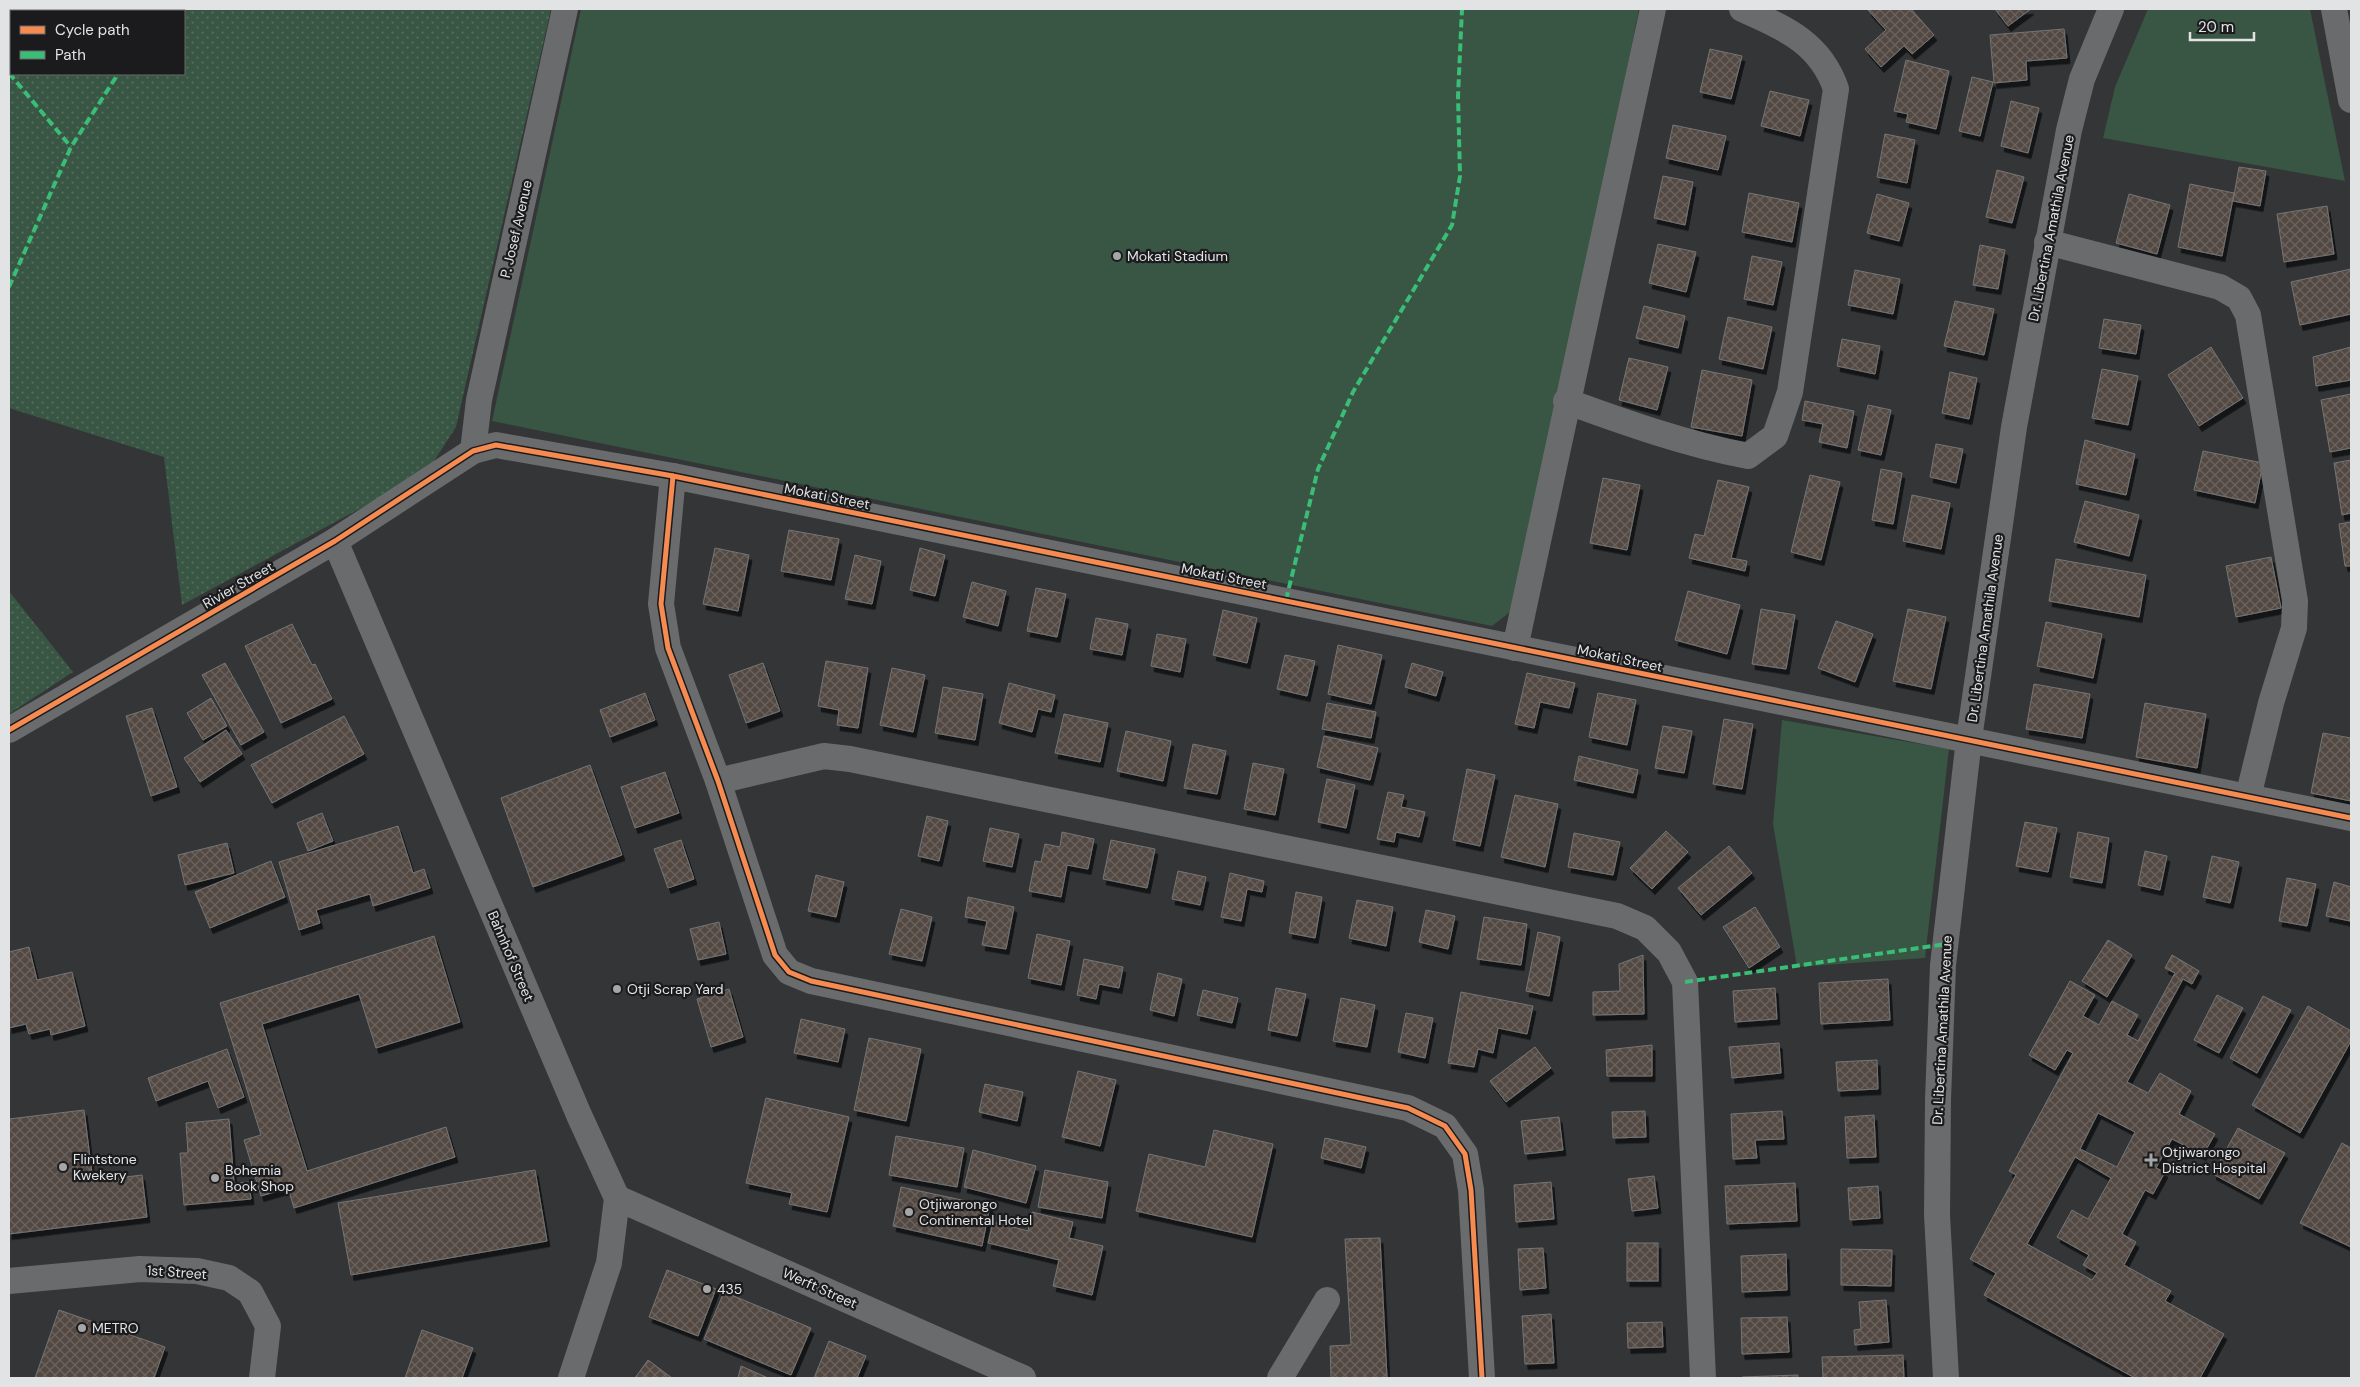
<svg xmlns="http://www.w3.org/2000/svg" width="2360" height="1387" font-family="'DM Sans',sans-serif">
<defs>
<pattern id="grass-dots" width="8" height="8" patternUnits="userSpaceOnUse" patternTransform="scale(1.25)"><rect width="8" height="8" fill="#385643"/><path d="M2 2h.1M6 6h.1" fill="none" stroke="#546e5e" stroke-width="1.8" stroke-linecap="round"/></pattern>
<pattern id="building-cross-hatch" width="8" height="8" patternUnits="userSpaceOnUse" patternTransform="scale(1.25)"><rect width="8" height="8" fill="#524943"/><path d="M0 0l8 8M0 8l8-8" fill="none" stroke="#6b635e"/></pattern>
<filter id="shadow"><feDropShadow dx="3" dy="5.5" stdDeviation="0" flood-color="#0009"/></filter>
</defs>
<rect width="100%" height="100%" fill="#333537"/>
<g fill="url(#grass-dots)" fill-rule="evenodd">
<path d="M9,9H551L456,427L434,461L374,501L182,605L164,457L9,408ZM11,11H184V74H11Z"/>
<polygon points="9,591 73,672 9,714"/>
</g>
<g fill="#385643">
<polygon points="581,9 1639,9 1593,239 1514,609 1492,626 492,421"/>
<polygon points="2148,9 2310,9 2345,181 2103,138 2115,87"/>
<polygon points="1782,720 1949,749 1925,958 1797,967 1773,824"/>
</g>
<g fill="url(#building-cross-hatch)" stroke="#757575" fill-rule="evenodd" filter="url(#shadow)">
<polygon points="1870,9 1911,9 1934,35 1912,54 1904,46 1881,67 1865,49 1886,30 1868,10"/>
<polygon points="1995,9 2031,9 2008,26"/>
<polygon points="2064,29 2067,58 2026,61 2027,80 1994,83 1990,35"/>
<polygon points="1710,49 1742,56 1731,99 1700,92"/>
<polygon points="1906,60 1949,71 1936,129 1906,122 1908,114 1894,111"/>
<polygon points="1972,77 1993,82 1980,136 1959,131"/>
<polygon points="1770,91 1809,100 1800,136 1761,126"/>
<polygon points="2011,101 2039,108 2028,153 2001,146"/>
<polygon points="1673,125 1726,136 1718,170 1666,158"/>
<polygon points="1885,134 1915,140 1907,183 1877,177"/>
<polygon points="2239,167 2266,171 2260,206 2233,201"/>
<polygon points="1997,170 2024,177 2012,223 1986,217"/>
<polygon points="1663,176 1693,182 1685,225 1654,218"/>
<polygon points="2190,184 2234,193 2222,256 2178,247"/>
<polygon points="1749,193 1799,203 1792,242 1742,232"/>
<polygon points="1877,194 1909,203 1899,241 1867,233"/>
<polygon points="2129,194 2170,205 2157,254 2116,243"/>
<polygon points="2327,206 2334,254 2284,262 2277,214"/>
<polygon points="1658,244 1696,252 1686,292 1649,283"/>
<polygon points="1980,245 2005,250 1998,289 1973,285"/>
<polygon points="1752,256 1782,262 1773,305 1744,299"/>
<polygon points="2351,269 2351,314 2300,325 2291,282"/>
<polygon points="1855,270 1900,279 1893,314 1848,305"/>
<polygon points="1955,301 1994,309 1984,355 1944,346"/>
<polygon points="1644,306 1685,316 1678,348 1636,338"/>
<polygon points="1728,317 1772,327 1763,369 1719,359"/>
<polygon points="2104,319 2141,325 2136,354 2099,348"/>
<polygon points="1842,339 1880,346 1875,374 1837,366"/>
<polygon points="2211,347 2243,398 2199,426 2168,375"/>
<polygon points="2351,347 2351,380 2316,386 2313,357"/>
<polygon points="1629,358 1668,367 1657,410 1619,400"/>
<polygon points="2102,369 2138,376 2128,425 2092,418"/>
<polygon points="1702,370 1752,380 1742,436 1691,427"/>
<polygon points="1950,372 1977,378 1969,419 1942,413"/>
<polygon points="2351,394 2351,448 2330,452 2321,400"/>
<polygon points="1805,401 1854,411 1847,448 1819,442 1823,424 1802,420"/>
<polygon points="1868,405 1891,410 1881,455 1858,450"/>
<polygon points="2085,440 2135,454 2126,495 2076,484"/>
<polygon points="1936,444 1963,449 1956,483 1930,477"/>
<polygon points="2203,451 2263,463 2255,503 2194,490"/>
<polygon points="2351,460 2351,513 2342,515 2334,463"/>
<polygon points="1881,469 1902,473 1893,524 1872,520"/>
<polygon points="1810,475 1840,482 1821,560 1791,552"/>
<polygon points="1603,478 1640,485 1627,550 1590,543"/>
<polygon points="1718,480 1749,487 1731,558 1747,561 1745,571 1689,558 1695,534 1704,536"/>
<polygon points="1912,495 1950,503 1941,549 1903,541"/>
<polygon points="2085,501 2139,515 2129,556 2074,542"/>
<polygon points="2351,522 2351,566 2345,566 2339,524"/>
<polygon points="789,530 839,539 831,580 781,571"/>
<polygon points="715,548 749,555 738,611 703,604"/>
<polygon points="920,548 945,555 935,596 910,590"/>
<polygon points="855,555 881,561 872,604 845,599"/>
<polygon points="2271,557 2281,608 2236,617 2226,566"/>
<polygon points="2056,559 2146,575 2139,617 2049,601"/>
<polygon points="972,582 1006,591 998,626 963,617"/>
<polygon points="1036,588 1066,594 1057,637 1027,631"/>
<polygon points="1688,591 1740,605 1727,654 1675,640"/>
<polygon points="1761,609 1795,615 1786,669 1752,664"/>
<polygon points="1908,609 1946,617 1931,689 1893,681"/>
<polygon points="1223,610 1257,618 1247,663 1213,655"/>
<polygon points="1096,618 1128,624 1122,655 1090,649"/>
<polygon points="1836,621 1873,634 1855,682 1818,668"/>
<polygon points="2046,622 2102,634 2093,678 2037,666"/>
<polygon points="292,624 312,665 315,664 332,699 281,723 245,646"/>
<polygon points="1157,634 1186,639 1180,672 1151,666"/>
<polygon points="1338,645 1382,655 1371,704 1328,694"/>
<polygon points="1285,655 1315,661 1307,696 1277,689"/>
<polygon points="826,661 868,668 858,728 837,725 839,710 818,706"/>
<polygon points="225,663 264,732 241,745 202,675"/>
<polygon points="763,663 780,711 746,723 729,675"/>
<polygon points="1412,663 1443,672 1436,696 1405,687"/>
<polygon points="892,668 925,675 913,732 880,725"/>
<polygon points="1527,673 1575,683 1569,708 1540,702 1534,728 1515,724"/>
<polygon points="1009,683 1055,695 1051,712 1038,709 1032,732 999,723"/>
<polygon points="2034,684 2090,694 2082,738 2026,729"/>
<polygon points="943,687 983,694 975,740 935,733"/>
<polygon points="645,693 655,720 610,737 600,710"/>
<polygon points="1598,693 1636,700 1627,745 1589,737"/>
<polygon points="211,698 227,726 203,740 187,713"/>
<polygon points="1327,703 1376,712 1371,738 1322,729"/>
<polygon points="2145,703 2206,714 2197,768 2136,757"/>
<polygon points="152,708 177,787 151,796 126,716"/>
<polygon points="1064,714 1108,723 1100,762 1055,753"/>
<polygon points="344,716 364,754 272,803 251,765"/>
<polygon points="1724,719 1753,724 1742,789 1713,784"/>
<polygon points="1663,726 1692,731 1684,773 1655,768"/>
<polygon points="226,730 242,754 200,782 184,758"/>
<polygon points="1126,731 1171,741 1163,781 1117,771"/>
<polygon points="2323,733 2351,738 2351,801 2311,793"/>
<polygon points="1324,736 1378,748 1370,780 1317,767"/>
<polygon points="1193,744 1226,751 1217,794 1184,788"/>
<polygon points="1579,756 1638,770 1633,793 1574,780"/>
<polygon points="1253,763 1284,769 1275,815 1244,809"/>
<polygon points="590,765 622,855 533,887 501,798"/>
<polygon points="1467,769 1495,775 1480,846 1453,840"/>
<polygon points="665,772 679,813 635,828 621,787"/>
<polygon points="1327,779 1355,785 1346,828 1318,822"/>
<polygon points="1388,792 1404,795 1401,807 1425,812 1419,837 1396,832 1394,842 1377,839"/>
<polygon points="1515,795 1558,804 1545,867 1501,857"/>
<polygon points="322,813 333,841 308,851 297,823"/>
<polygon points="927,816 948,821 939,861 918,856"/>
<polygon points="2025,822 2057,828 2048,872 2016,866"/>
<polygon points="398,826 413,873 424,869 430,888 373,906 370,894 316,910 320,923 299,930 279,862"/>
<polygon points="990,828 1019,834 1012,867 983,861"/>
<polygon points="1666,831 1688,852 1652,889 1630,868"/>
<polygon points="1062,832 1094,839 1088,869 1067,865 1061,897 1029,891 1035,861 1041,862 1045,844 1060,847"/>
<polygon points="2078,832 2109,838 2102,883 2070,877"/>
<polygon points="1574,833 1620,842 1613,875 1568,867"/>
<polygon points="681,840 694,879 668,888 654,849"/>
<polygon points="1111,840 1155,849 1147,888 1103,879"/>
<polygon points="227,843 234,873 185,885 178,855"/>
<polygon points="1729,846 1752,873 1701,915 1678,888"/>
<polygon points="2145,851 2167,856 2160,890 2138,885"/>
<polygon points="2212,856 2239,862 2230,903 2203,897"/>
<polygon points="271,861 285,897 210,928 195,892"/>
<polygon points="1178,871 1206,877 1200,905 1172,899"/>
<polygon points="1230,873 1264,881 1262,892 1247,889 1241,921 1221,917"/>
<polygon points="816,875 844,882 836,917 808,911"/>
<polygon points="2287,878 2316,884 2307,926 2279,921"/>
<polygon points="2334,882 2351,887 2350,921 2326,916"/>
<polygon points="1296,892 1322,897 1315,938 1289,933"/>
<polygon points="968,897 1014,907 1006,949 982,945 987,921 965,917"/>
<polygon points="1357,900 1393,907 1386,946 1349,938"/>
<polygon points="1755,907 1780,947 1749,968 1723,927"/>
<polygon points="901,909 932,917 922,961 889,954"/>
<polygon points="1426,910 1455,916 1448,949 1419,942"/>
<polygon points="1484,917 1527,924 1521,965 1477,959"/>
<polygon points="719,922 726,954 698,960 690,929"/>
<polygon points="1538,932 1560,937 1549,996 1526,991"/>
<polygon points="1037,934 1070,941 1061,985 1028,978"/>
<polygon points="434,936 460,1022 376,1048 359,994 262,1024 307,1171 446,1127 455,1157 294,1208 288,1188 261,1196 244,1140 261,1135 220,1003"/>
<polygon points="2108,940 2132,955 2107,997 2082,981"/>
<polygon points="29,947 37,980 72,972 85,1026 51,1035 50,1029 29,1034 26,1024 9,1028 9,952"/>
<polygon points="1643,955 1644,1014 1593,1015 1593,992 1620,991 1619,964"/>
<path d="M2172,955L2199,971L2192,984L2183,979L2127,1082L2148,1093L2160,1073L2191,1091L2179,1114L2215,1134L2203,1155L2172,1139L2156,1168L2165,1172L2153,1194L2145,1190L2122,1234L2136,1242L2124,1265L2171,1291L2165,1301L2224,1334L2200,1378H2135L1984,1295L1996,1273L1970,1259L2016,1175L2009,1171L2073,1053L2067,1050L2055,1070L2029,1055L2070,981L2095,995L2083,1016L2099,1025L2112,1001L2138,1015L2127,1035L2138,1041L2175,973L2165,968ZM2098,1113L2135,1132L2117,1167L2080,1149ZM2075,1157L2111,1178L2088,1219L2072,1210L2057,1237L2089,1255L2083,1265L2097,1273L2092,1280L2027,1244Z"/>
<polygon points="1084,959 1123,967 1119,988 1099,984 1096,999 1077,995"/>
<polygon points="1158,973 1182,979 1174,1016 1150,1010"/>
<polygon points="1888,979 1890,1020 1821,1024 1819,983"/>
<polygon points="1276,988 1306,994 1297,1036 1268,1030"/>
<polygon points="1775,988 1777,1019 1735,1022 1733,991"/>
<polygon points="729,989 743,1037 711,1047 697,999"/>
<polygon points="1203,990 1238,998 1232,1023 1197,1015"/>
<polygon points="1461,992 1533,1006 1527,1034 1498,1028 1493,1053 1478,1049 1474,1067 1448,1063"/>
<polygon points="2217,995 2243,1008 2219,1053 2194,1040"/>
<polygon points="2263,996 2291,1010 2257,1073 2230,1058"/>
<polygon points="1341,998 1375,1005 1367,1047 1333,1041"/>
<polygon points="2308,1006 2351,1031 2351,1041 2300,1133 2252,1105"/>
<polygon points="1406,1013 1433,1018 1425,1058 1398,1052"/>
<polygon points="801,1019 845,1029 838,1062 794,1053"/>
<polygon points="869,1038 921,1049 906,1121 854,1110"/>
<polygon points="1779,1043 1781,1073 1732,1078 1729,1047"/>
<polygon points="1652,1045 1652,1076 1607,1076 1606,1050"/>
<polygon points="1535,1047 1551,1068 1506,1102 1490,1081"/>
<polygon points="227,1049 244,1097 218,1108 208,1081 156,1101 148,1078"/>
<polygon points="1877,1060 1878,1089 1838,1091 1836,1062"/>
<polygon points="1078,1071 1116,1080 1100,1146 1062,1137"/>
<polygon points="985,1084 1023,1092 1017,1121 979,1112"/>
<polygon points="766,1098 849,1117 827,1212 789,1204 792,1193 746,1183"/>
<polygon points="84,1110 93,1181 142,1175 147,1217 9,1234 9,1119"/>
<polygon points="1645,1111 1646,1137 1613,1138 1612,1112"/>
<polygon points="1782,1111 1784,1139 1755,1140 1757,1158 1733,1159 1731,1114"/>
<polygon points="1874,1115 1876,1157 1847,1158 1845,1117"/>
<polygon points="1559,1117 1563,1150 1525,1154 1521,1121"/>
<polygon points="229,1119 234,1183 249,1182 251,1199 184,1205 180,1153 188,1153 186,1123"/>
<polygon points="2238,1128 2285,1153 2259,1199 2213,1174"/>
<polygon points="1214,1130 1273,1144 1252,1237 1136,1211 1149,1154 1205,1167"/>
<polygon points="896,1136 964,1148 957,1187 889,1175"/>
<polygon points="1325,1138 1366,1147 1361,1168 1321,1158"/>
<polygon points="2342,1143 2351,1148 2351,1247 2300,1223"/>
<polygon points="973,1150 1036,1166 1026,1203 964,1187"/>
<polygon points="535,1170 547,1241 351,1275 338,1203"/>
<polygon points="1045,1170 1108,1182 1102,1218 1038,1207"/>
<polygon points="1654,1176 1658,1208 1632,1211 1628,1179"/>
<polygon points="1551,1182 1554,1219 1516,1222 1514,1185"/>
<polygon points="1795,1183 1797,1221 1727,1224 1725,1186"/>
<polygon points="1878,1186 1880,1218 1850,1220 1848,1188"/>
<polygon points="901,1187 990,1206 982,1246 893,1226"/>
<polygon points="1032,1212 1073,1222 1069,1238 1103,1246 1092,1295 1053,1286 1059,1260 988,1243 993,1222 1028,1231"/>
<polygon points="1380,1238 1387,1378 1325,1378 1331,1378 1330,1346 1351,1345 1345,1239"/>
<rect x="1627" y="1243" width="31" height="38"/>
<polygon points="1543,1248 1546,1288 1520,1290 1518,1249"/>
<polygon points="1841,1249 1892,1250 1891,1286 1841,1285"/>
<polygon points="1786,1254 1787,1290 1742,1292 1741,1256"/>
<polygon points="667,1270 716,1289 698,1336 649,1317"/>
<polygon points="724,1292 811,1328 791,1375 704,1339"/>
<polygon points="1886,1300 1889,1342 1855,1345 1854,1330 1861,1329 1859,1302"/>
<polygon points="59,1310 165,1347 154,1378 35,1378"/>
<polygon points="1551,1314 1554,1363 1525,1364 1522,1316"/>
<polygon points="1787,1317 1789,1352 1742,1354 1741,1318"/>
<polygon points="1662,1322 1663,1347 1628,1348 1627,1323"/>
<polygon points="422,1330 473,1348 462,1378 405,1378"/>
<polygon points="829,1341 866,1356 857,1378 814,1378"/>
<polygon points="1903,1355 1904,1378 1823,1378 1822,1357"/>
<polygon points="648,1360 672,1378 635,1378"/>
<polygon points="741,1366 768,1378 738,1378"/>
<polygon points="1798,1375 1798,1378 1742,1378 1742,1377"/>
</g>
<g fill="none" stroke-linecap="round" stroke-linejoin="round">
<g stroke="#6a6b6d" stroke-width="26">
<polyline points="2334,9 2351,100"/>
<polyline points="2047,242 2220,287 2239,298 2248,315 2295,601 2294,628 2271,703 2248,797"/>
<path d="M1566,401C1626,423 1686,444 1748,456L1775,436L1790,392L1836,89C1820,42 1784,28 1742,9"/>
<polyline points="473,451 479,400 565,9"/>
<polyline points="673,476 661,604 668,648 718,781 775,955 789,972 811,981 1408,1108 1445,1126 1465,1154 1471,1190 1482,1378"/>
<polyline points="335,541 579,1115 617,1198 609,1263 571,1378"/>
<path d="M1515,648C1559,435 1608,222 1653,9"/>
<polyline points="9,730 335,541 473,451 496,445 673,476 2351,818"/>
<polyline points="718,781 824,756 850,759 1617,916 1645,928 1669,952 1685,982 1703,1378"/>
<polyline points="617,1198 1023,1378"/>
<polyline points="9,1281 140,1269 197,1271 229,1278 250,1292 268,1326 262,1378"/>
<polyline points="1280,1378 1327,1300"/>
<polyline points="1946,1378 1937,1215 1938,1100 1943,965 1969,739 2014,427 2069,130 2082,79 2111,9"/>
</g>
<g stroke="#3abd76" stroke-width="4" stroke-dasharray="8 4" stroke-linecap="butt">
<polyline points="157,11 158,9"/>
<polyline points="9,73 71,147"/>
<polyline points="9,287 71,147 118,74"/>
<polyline points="1286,600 1318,469 1353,392 1452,225 1460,176 1458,96 1462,9"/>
<polyline points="1685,982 1946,944"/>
</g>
<defs>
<g id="cycleway">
<polyline points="673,476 661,604 668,648 718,781 775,955 789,972 811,981 1408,1108 1445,1126 1465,1154 1471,1190 1482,1378"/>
<polyline points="9,730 335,541 473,451 496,445 673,476 2351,818"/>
</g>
</defs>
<use href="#cycleway" stroke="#1b1b1d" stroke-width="8"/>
<use href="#cycleway" stroke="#f68b52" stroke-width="5"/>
</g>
<g fill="#a5a6a8" stroke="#1b1b1d" stroke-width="2">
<circle cx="1117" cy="256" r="5"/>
<circle cx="617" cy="989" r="5"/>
<path d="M2148.5 1152.5h5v5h5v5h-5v5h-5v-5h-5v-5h5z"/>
<circle cx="63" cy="1167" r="5"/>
<circle cx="215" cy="1178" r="5"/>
<circle cx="909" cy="1212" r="5"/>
<circle cx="707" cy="1289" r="5"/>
<circle cx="82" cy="1328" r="5"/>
</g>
<g text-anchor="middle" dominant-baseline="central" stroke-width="4.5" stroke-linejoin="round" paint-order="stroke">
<g font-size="14" fill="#e2e3e5" stroke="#1b1b1d">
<text transform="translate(2051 228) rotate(-79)">Dr. Libertina Amathila Avenue</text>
<text transform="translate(516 229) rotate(-77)">P. Josef Avenue</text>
<text transform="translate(827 496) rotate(11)">Mokati Street</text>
<text transform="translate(1224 576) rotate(11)">Mokati Street</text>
<text transform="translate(238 585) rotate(-30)">Rivier Street</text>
<text transform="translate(1985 628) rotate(-82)">Dr. Libertina Amathila Avenue</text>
<text transform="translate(1620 658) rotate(12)">Mokati Street</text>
<text transform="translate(511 956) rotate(67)">Bahnhof Street</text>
<text transform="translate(1942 1030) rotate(-87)">Dr. Libertina Amathila Avenue</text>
<text transform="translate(177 1272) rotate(4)">1st Street</text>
<text transform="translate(820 1288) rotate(24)">Werft Street</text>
</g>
<g font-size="14" fill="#e2e3e5" stroke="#1b1b1d" text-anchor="start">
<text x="1127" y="256">Mokati Stadium</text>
<text x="627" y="989">Otji Scrap Yard</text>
<text x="2162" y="1152">Otjiwarongo<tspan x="2162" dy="16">District Hospital</tspan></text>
<text x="73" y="1159">Flintstone<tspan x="73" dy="16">Kwekery</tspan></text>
<text x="225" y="1170">Bohemia<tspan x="225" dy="16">Book Shop</tspan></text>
<text x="919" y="1204">Otjiwarongo<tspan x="919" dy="16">Continental Hotel</tspan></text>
<text x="717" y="1289">435</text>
<text x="92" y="1328">METRO</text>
</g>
</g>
<rect width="2360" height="1387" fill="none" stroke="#e2e3e5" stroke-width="20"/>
<rect x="10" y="10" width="175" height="65" fill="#1b1b1d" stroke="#6b6b6d"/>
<rect x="20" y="26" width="25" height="8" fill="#f68b52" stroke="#6b6b6d"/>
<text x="55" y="35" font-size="15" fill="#e2e3e5">Cycle path</text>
<rect x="20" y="51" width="25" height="8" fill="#3abd76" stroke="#6b6b6d"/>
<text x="55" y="60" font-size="15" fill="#e2e3e5">Path</text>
<path d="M2190 32v8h64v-8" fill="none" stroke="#e2e3e5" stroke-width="2.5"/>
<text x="2198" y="32" font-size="15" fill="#e2e3e5" stroke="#1b1b1d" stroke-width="4" paint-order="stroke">20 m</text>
</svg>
